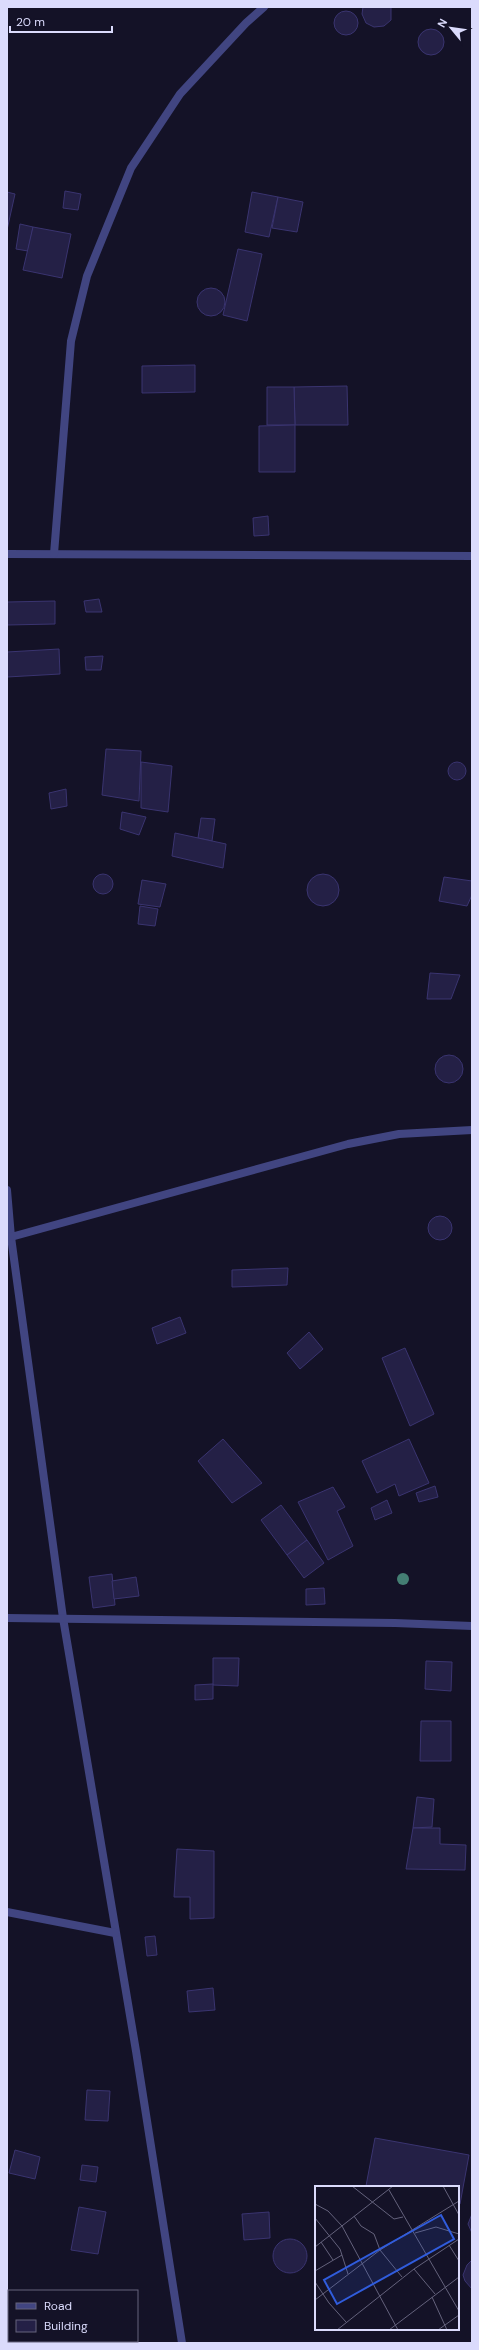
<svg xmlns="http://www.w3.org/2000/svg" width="479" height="2350" font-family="'DM Sans',sans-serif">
<rect width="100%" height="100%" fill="#141227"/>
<g fill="#242046" stroke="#3a3470">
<polygon points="363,7 391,7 391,20 384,26 374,27 366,23 362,14"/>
<circle cx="346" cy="23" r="12"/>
<circle cx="431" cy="42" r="13"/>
<polygon points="65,191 81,194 78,210 63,208"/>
<polygon points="7,192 15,194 7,230"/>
<polygon points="252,192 278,197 269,237 245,232"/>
<polygon points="278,197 303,202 297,232 272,228"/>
<polygon points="20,224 33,227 28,251 16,249"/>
<polygon points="33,227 71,234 62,278 23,270"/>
<polygon points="238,249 262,254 247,321 223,315"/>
<circle cx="211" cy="302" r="14"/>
<polygon points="195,365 195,392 142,393 142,366"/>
<polygon points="347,386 348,425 295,425 294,387"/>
<polygon points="267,387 294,387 295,425 267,425"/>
<polygon points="295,425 295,472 259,472 259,426"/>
<polygon points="268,516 269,535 254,536 253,518"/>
<polygon points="99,599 102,612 86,612 84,601"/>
<polygon points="55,601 55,624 7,625 7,602"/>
<polygon points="59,649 60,674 7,677 7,652"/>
<polygon points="103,656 101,670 86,670 85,657"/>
<polygon points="106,749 141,751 139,801 102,795"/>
<polygon points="141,762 172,766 168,812 141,808"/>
<circle cx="457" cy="771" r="9"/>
<polygon points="66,789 67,806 51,809 49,793"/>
<polygon points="122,812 146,817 139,835 120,829"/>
<polygon points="201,818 215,819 212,841 198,838"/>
<polygon points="175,833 226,844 223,868 172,856"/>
<circle cx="103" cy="884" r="10"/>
<circle cx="323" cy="890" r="16"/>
<polygon points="444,877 472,881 472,895 467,906 439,901"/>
<polygon points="142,880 166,884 160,907 138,904"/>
<polygon points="140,906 158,909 155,926 138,924"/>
<polygon points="430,973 460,975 451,999 427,999"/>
<circle cx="449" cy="1069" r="14"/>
<circle cx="440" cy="1228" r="12"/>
<polygon points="288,1268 287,1285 232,1287 232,1270"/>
<polygon points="180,1317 186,1333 157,1344 152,1328"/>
<polygon points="309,1332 323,1349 300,1369 287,1353"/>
<polygon points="405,1348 434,1414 410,1426 382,1358"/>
<polygon points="223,1439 262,1483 232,1503 198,1461"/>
<polygon points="409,1439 429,1483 399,1496 395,1484 377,1493 362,1461"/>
<polygon points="435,1486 438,1497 419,1502 416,1493"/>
<polygon points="333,1487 345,1507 337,1511 353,1546 328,1560 298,1502"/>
<polygon points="387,1500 392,1513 375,1520 371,1508"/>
<polygon points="281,1505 307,1540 287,1555 261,1520"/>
<polygon points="307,1540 324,1563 304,1578 287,1555"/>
<polygon points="112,1574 115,1605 93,1608 89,1577"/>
<polygon points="136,1577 139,1596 114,1599 112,1581"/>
<polygon points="324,1588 325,1604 306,1605 306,1589"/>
<polygon points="213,1658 239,1658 238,1686 213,1685"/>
<polygon points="426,1661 452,1662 451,1691 425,1689"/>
<polygon points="213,1684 213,1699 195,1700 195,1685"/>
<polygon points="421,1721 451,1721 451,1761 420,1761"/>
<polygon points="417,1797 434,1799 432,1827 413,1828"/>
<polygon points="413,1828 440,1828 440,1844 466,1845 465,1870 406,1869"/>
<polygon points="177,1849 214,1851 214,1918 190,1919 190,1897 174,1897"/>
<polygon points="155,1936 157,1955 147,1956 145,1937"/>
<polygon points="213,1988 215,2010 189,2012 187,1991"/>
<polygon points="87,2090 110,2091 108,2121 85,2120"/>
<polygon points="375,2138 469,2155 460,2204 458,2203 458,2187 366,2186"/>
<polygon points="15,2150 40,2157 35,2179 9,2173"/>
<polygon points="82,2165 98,2167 96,2182 80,2180"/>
<polygon points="79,2207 106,2212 98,2254 71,2250"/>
<polygon points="269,2212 270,2238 244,2240 242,2214"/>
<polygon points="472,2214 472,2233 468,2224"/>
<circle cx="290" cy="2256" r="17"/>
<polygon points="472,2260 472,2289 465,2281 463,2275 467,2265"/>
</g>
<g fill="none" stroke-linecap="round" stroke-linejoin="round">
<g stroke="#414581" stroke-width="8">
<polyline points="7,554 472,556"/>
<polyline points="54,554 71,341 87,276 131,168 180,94 246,23 264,7"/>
<polyline points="7,1190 11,1237 63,1618 136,2051 182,2343"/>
<polyline points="7,1236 11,1237 348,1144 399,1134 472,1130"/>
<polyline points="7,1618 395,1623 472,1626"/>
<polyline points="7,1912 115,1933"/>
</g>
</g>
<circle fill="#447e73" cx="403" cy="1579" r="6"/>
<g transform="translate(315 2186)">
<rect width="144" height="144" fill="#141227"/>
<path fill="none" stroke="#64627c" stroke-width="1" d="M37,0L79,33L88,31M128,0L144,29M74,4L144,125M0,18L13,25L27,40L83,144M39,30L46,40L59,48L65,64L87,91M0,32L25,63L33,88M100,47L121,41L144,48M6,56L18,74M134,59L144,75M0,61L78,0M99,83L120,108M0,85L27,69M0,96L14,117L31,136M117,111L132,144M0,114L65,64L144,15M22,144L99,83L144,53M74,144L144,91M123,144L144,129"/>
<path fill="#305cdc" fill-opacity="0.15" stroke="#305cdc" stroke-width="2" d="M126,29L139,53L22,118L9,94Z"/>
<rect width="144" height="144" fill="none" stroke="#dbdbfc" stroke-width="2"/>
</g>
<rect width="479" height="2350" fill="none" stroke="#dbdbfc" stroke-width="16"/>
<rect x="8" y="2290" width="130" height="52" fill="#141227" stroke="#64627c"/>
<rect x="16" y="2303" width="20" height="6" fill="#414581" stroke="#64627c"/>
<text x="44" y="2310" font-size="12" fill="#dbdbfc">Road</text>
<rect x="16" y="2320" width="20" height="12" fill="#242046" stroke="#64627c"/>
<text x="44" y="2330" font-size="12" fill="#dbdbfc">Building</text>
<g transform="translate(451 28) rotate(299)" stroke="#141227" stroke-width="3" paint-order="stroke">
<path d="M0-3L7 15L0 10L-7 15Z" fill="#dbdbfc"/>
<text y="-6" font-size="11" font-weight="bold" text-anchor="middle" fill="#dbdbfc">N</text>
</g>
<path d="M10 26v6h102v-6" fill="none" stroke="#dbdbfc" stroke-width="2"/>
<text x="16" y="26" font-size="12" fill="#dbdbfc" stroke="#141227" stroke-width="3" paint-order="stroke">20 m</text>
</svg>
